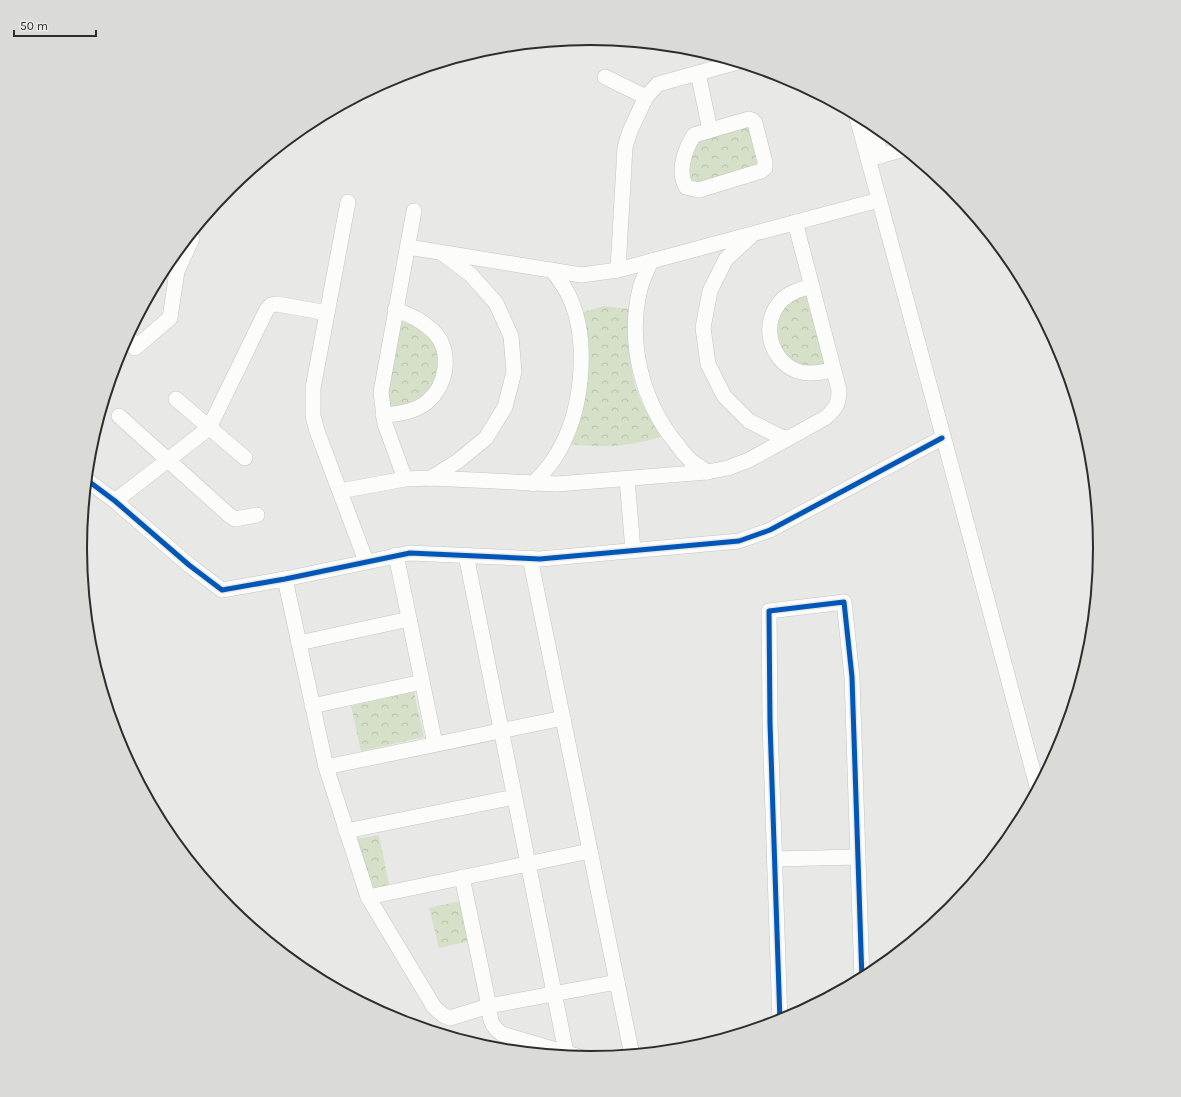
<svg xmlns="http://www.w3.org/2000/svg" width="1181" height="1097" font-family="Karla,sans-serif">
<defs>
<pattern id="park-crowns" width="20" height="18" patternUnits="userSpaceOnUse"><rect width="20" height="18" fill="#d6dfc7"/><path d="M2 6a3 3 0 1 1 6 0M12 15a3 3 0 1 1 6 0" fill="none" stroke="#b8c0ab"/></pattern>
</defs>
<rect width="100%" height="100%" fill="#e8e8e6"/>
<g fill="url(#park-crowns)">
<polygon points="750,124 762,167 694,185 686,178 690,152 697,138"/>
<polygon points="807,294 825,366 800,366 789,360 776,339 779,314 786,304"/>
<path d="M604,306L628,309C628,339 628,373 641,401C646,413 654,425 661,437C626,447 605,448 570,444L583,413L587,379L580,313Z"/>
<path d="M400,320C410,322 418,325 425,332C458,360 430,409 389,406L387,387Z"/>
<polygon points="414,692 424,737 361,751 351,706"/>
<polygon points="379,835 389,885 363,891 345,841"/>
<polygon points="460,901 469,941 439,948 429,908"/>
</g>
<g fill="none" stroke-linecap="round" stroke-linejoin="round">
<defs>
<g id="minor">
<polyline points="698,73 710,130"/>
<polyline points="605,77 646,97"/>
<path d="M856,114C916,340 979,564 1038,790"/>
<path d="M749,119L752,120L755,123L765,162V168L761,171L699,190L686,187C677,171 685,149 694,135Z"/>
<polyline points="872,123 881,156"/>
<polyline points="868,159 905,149"/>
<polyline points="348,202 313,388 313,416 317,431 366,561"/>
<polyline points="750,237 726,259 710,291 703,328 708,364 724,396 749,421 781,437 787,438"/>
<polyline points="408,247 581,275 618,270 879,200"/>
<path d="M651,261C647,270 642,280 640,289C627,342 642,402 676,443C680,449 685,455 690,460C695,464 702,468 707,472"/>
<polyline points="618,270 625,147 630,131 646,97 658,84 738,62"/>
<path d="M812,286C801,289 790,292 782,300C760,322 769,360 797,371C809,375 822,372 833,370"/>
<polyline points="128,335 135,348 170,318 177,271 192,239 191,234"/>
<polyline points="176,399 245,458"/>
<path d="M383,415C398,414 415,412 427,402C447,386 453,350 433,331C422,321 410,314 395,310"/>
<polyline points="119,416 229,515 235,519 257,515"/>
<polyline points="431,478 458,461 486,438 505,407 514,372 511,336 496,303 471,275 442,253"/>
<polyline points="405,479 385,424 381,392 414,211"/>
<polyline points="627,479 633,550"/>
<polyline points="87,480 115,501 189,565 222,590 285,579 410,553 540,559 739,541 770,530 942,438"/>
<path d="M533,484C544,472 555,460 562,445C583,404 589,338 569,296C565,287 558,278 552,270"/>
<path d="M340,491L405,479L431,478L557,484L707,472L728,468L749,460L825,418C836,409 839,403 839,390L795,222"/>
<polyline points="115,501 209,428 267,309 271,305 277,304 327,313"/>
<polyline points="396,555 435,744"/>
<polyline points="466,555 566,1052"/>
<polyline points="530,558 632,1055"/>
<polyline points="285,579 326,767 368,897 434,1007 443,1015 450,1018 489,1006 617,982"/>
<polyline points="299,643 409,619"/>
<polyline points="312,706 422,682"/>
<polyline points="326,767 563,718"/>
<polyline points="346,831 514,797"/>
<polyline points="774,859 858,857"/>
<path d="M462,877L489,1006C490,1020 491,1026 502,1034L583,1058"/>
<polyline points="368,897 590,851"/>
<polyline points="780,1022 770,723 769,611 844,602 852,677 862,980"/>
</g>
</defs>
<use href="#minor" stroke="#c4c4c2" stroke-width="16"/>
<use href="#minor" stroke="#fcfcfb" stroke-width="15"/>
<defs>
<g id="cycleway">
<polyline points="87,480 115,501 189,565 222,590 285,579 410,553 540,559 739,541 770,530 942,438"/>
<polyline points="780,1022 770,723 769,611 844,602 852,677 862,980"/>
</g>
</defs>
<use href="#cycleway" stroke="#e9e9e5" stroke-width="8"/>
<use href="#cycleway" stroke="#0057b8" stroke-width="5"/>
</g>
<path d="M0 0H1181V1097H0ZM87 548a503 503 0 1 1 1006 0a503 503 0 1 1-1006 0Z" fill="#dadad6" fill-rule="evenodd"/>
<path fill="none" stroke="#2d2d2c" stroke-width="2" d="M87 548a503 503 0 1 1 1006 0a503 503 0 1 1-1006 0Z"/>
<path d="M14 30v6h82v-6" fill="none" stroke="#2d2d2c" stroke-width="2"/>
<text x="20" y="30" font-size="12" fill="#2d2d2c" stroke="#e9e9e5" stroke-width="3" paint-order="stroke">50 m</text>
</svg>
